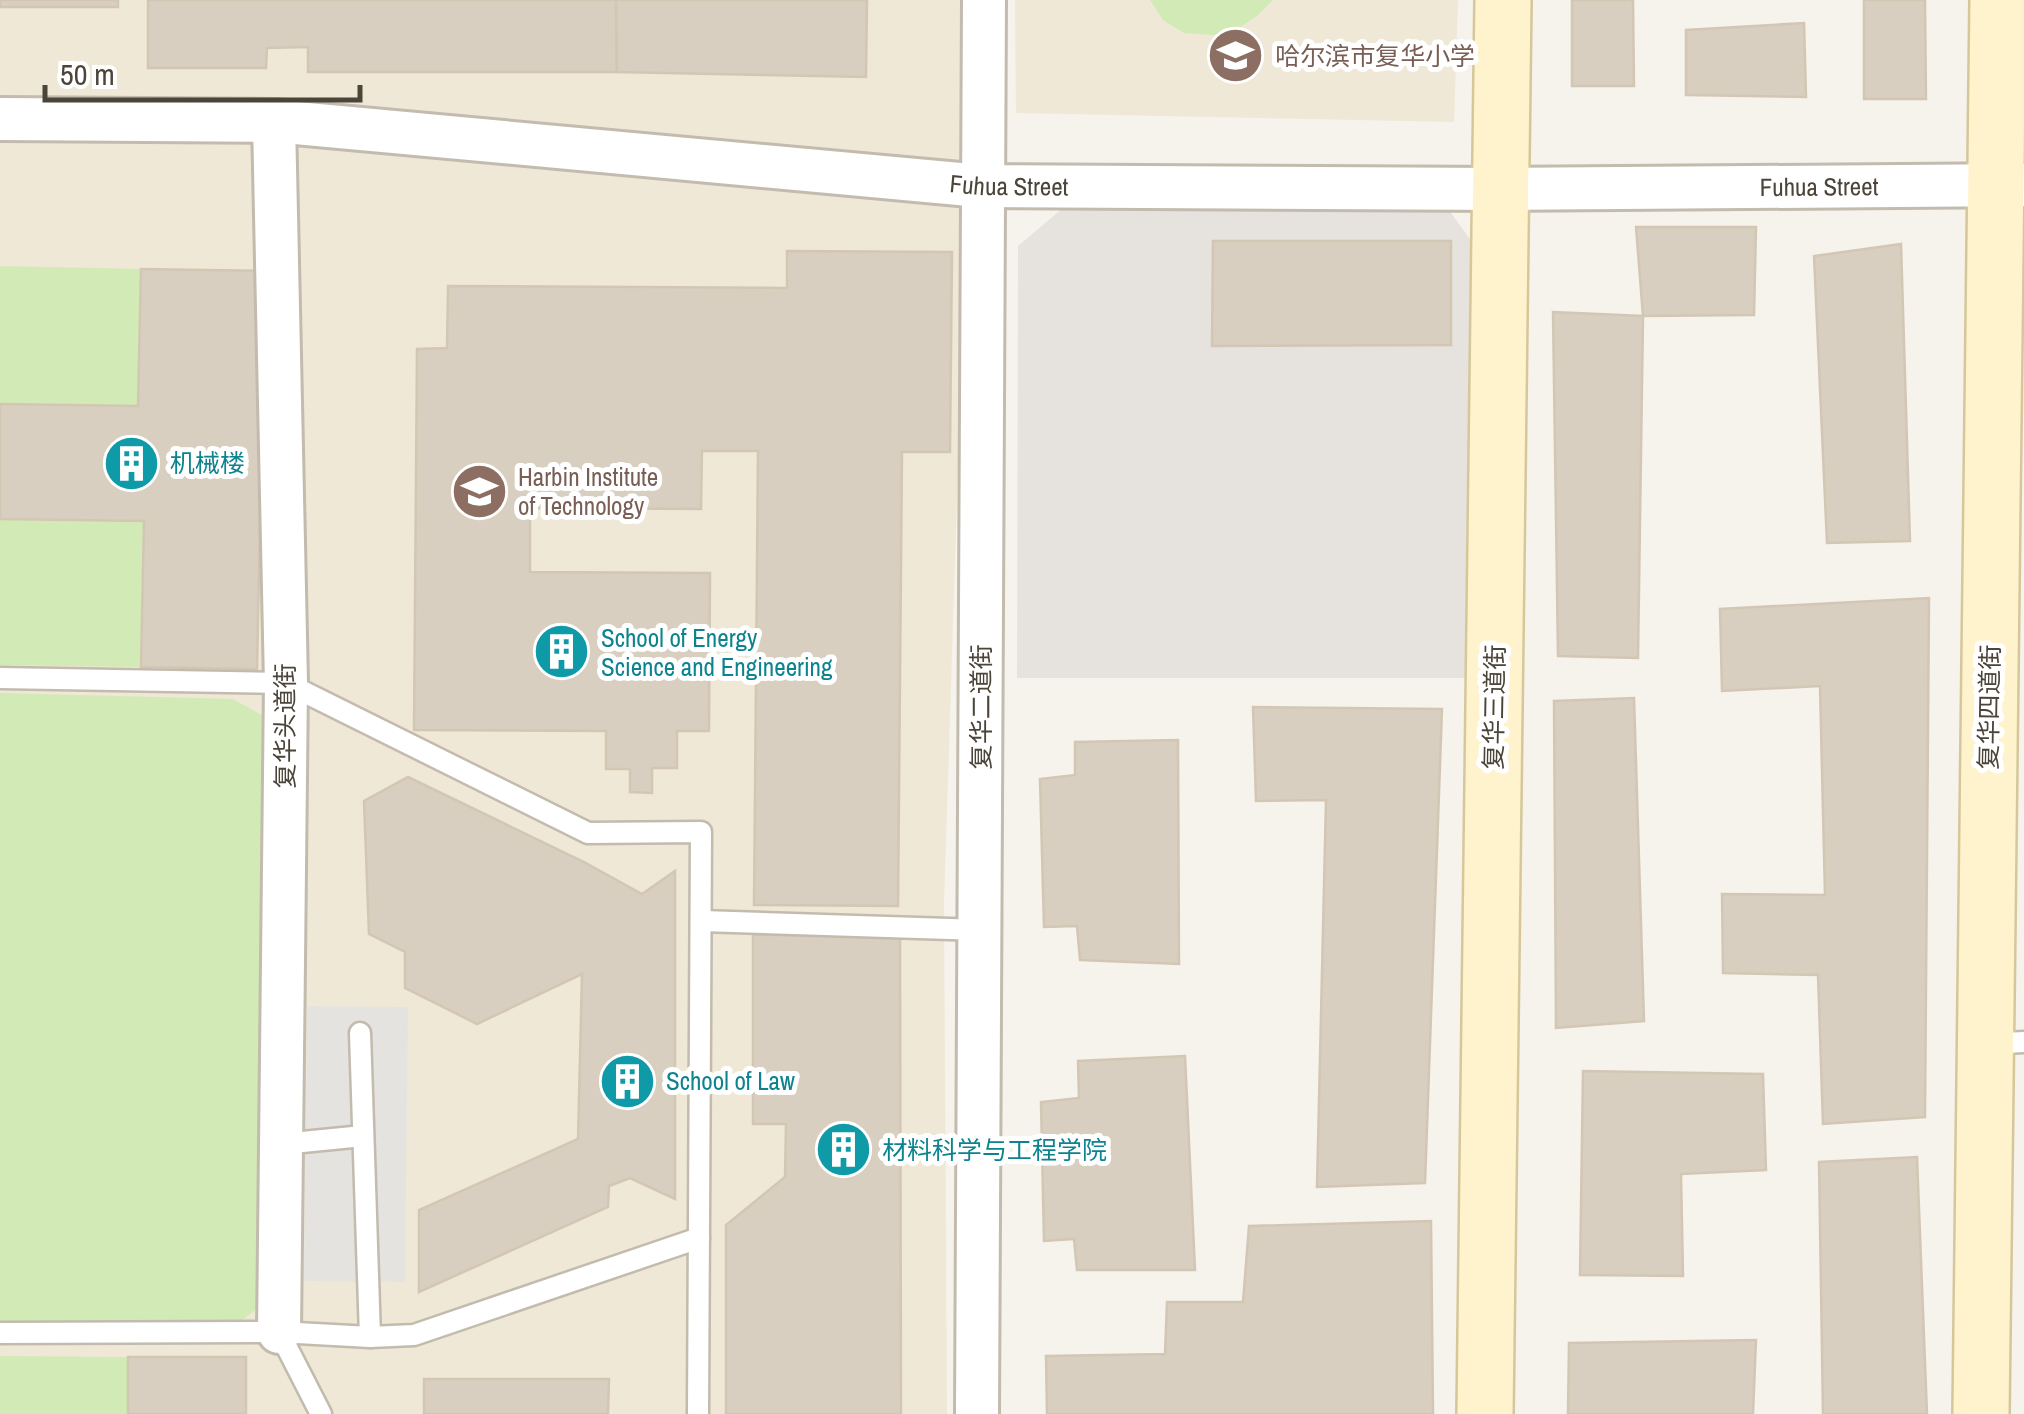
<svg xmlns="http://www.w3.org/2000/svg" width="2024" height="1414" font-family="'Archivo Narrow','Noto Sans SC',sans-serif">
<rect width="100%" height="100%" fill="#f6f3ec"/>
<polygon fill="#e6e2dd" points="1063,208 1448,209 1475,246 1467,678 1017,678 1018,246"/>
<g fill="#efe8d6">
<polygon points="0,0 973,0 944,904 947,1414 0,1414"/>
<polygon points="1015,0 1458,0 1454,122 1016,113"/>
</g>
<g fill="#d2eab5">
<polygon points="1150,0 1273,0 1257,16 1227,36 1184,33 1163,20"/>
<polygon points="0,266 141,269 138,406 0,404"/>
<polygon points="0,519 144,521 141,667 0,665"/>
<polygon points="0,693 233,699 272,721 263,1294 254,1311 240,1322 0,1325"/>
<polygon points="0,1356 128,1357 128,1414 0,1414"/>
</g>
<polygon fill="#e5e3e0" points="307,1006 408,1007 405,1282 304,1281"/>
<g fill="#d8cfc1" stroke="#d3c7b4" stroke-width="2.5">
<rect x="0" y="0" width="118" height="7"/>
<polygon points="148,0 616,0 617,72 308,72 308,47 267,48 266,68 148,68"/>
<polygon points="616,0 867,0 866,77 617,72"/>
<polygon points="1572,0 1633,0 1634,86 1572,86"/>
<polygon points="1864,0 1925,0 1926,99 1864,99"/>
<polygon points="1804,23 1806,97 1686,95 1686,30"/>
<polygon points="1636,227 1756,227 1754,315 1643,316"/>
<polygon points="1213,241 1451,241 1451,345 1212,346"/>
<polygon points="1901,244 1910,541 1827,543 1814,256"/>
<polygon points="787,251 952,252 950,452 902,452 898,906 754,905 758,451 702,451 701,509 530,508 530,572 710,573 709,731 677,731 677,768 652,768 652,793 630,792 630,769 606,769 606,731 414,730 417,349 447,348 448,286 787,288"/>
<polygon points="141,269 265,271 257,669 141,667 144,521 0,519 0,404 138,406"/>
<polygon points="1553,312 1643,316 1638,658 1558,656"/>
<polygon points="1929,598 1925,1117 1823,1124 1818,975 1723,973 1722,894 1825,895 1820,686 1722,691 1720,609"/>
<polygon points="1634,698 1644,1021 1556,1028 1554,701"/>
<polygon points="1253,707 1442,709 1425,1183 1317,1187 1326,800 1256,801"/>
<polygon points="1178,740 1179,964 1080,960 1077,926 1044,927 1040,779 1075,775 1075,742"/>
<polygon points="408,777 584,862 642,894 675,871 675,1199 630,1178 609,1186 608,1207 419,1292 419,1210 578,1139 582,974 477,1024 405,988 405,952 369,934 364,801"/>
<polygon points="753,935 900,935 901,1414 726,1414 726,1225 785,1177 786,1124 753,1124"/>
<polygon points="1185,1056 1195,1270 1077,1270 1074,1239 1044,1241 1041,1102 1079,1098 1078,1061"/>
<polygon points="1583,1071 1763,1074 1766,1170 1681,1174 1683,1276 1580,1275"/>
<polygon points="1917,1157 1927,1414 1823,1414 1819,1162"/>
<polygon points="1431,1221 1433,1414 1047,1414 1046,1356 1165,1354 1167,1302 1243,1302 1249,1226"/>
<polygon points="1756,1340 1753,1414 1568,1414 1569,1343"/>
<rect x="128" y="1357" width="118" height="57"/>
<polygon points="424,1379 609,1379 608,1414 424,1414"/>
</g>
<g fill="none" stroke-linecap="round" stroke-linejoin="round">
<defs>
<g id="lane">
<polyline points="0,678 286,683 588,833 701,832 698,1414"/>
<polyline points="701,921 981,930"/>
<polyline points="360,1033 370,1337"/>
<polyline points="1986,1044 2024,1042"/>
<polyline points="282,1144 363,1136"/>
<polyline points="279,1332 321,1414"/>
<polyline points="0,1333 279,1332 370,1337 414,1335 699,1238"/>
</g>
<g id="street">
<path id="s1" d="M0,119L274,121L981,186L1501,189L2024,185"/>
<polyline points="274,121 286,683 279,1332"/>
<polyline points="977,1414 984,0"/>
</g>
<g id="secondary">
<polyline points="1485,1414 1503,0"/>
<polyline points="1981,1414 1998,0"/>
</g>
</defs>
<use href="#lane" stroke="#c2bbae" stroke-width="25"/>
<use href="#street" stroke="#c2bbae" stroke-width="48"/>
<use href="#secondary" stroke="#d6c79b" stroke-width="60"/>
<use href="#lane" stroke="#fff" stroke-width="20"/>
<use href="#street" stroke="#fff" stroke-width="42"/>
<use href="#secondary" stroke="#fff3cd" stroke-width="55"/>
</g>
<defs>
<symbol id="school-disc" viewBox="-11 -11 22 22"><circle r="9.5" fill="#8d6e63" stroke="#fff"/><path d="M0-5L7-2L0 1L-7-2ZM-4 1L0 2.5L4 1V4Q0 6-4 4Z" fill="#fff"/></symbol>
<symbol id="building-disc" viewBox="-11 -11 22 22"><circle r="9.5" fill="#0f9aa8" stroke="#fff"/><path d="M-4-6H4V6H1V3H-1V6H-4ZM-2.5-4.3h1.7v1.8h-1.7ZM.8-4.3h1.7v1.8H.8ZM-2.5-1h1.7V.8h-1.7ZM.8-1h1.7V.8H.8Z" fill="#fff"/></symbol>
<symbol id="university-disc" viewBox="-11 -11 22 22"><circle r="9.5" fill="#8d6e63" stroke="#fff"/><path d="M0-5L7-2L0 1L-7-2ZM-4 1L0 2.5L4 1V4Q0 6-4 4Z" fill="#fff"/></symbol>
</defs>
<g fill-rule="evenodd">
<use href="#school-disc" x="1204" y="24" width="63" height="63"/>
<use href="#building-disc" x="100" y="432" width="63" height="63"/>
<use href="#university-disc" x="448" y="460" width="63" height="63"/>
<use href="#building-disc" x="530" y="620" width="63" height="63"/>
<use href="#building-disc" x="596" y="1050" width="63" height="63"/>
<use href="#building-disc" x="812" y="1118" width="63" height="63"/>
</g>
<g text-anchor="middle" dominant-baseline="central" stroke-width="10" stroke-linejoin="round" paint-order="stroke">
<g font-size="25" fill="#785e54" stroke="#fff" text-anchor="start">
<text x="1275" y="56">哈尔滨市复华小学</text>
<text x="518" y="477">Harbin Institute<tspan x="518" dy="29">of Technology</tspan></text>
</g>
<g font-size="25" fill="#4b4439" stroke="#fff">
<text stroke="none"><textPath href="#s1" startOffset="1012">Fuhua Street</textPath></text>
<text stroke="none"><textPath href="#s1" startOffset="1822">Fuhua Street</textPath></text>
<text transform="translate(981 707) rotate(-90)">复华二道街</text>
<text transform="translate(1494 707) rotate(-89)">复华三道街</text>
<text transform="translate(1989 707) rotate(-89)">复华四道街</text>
<text transform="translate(285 726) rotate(-90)">复华头道街</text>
</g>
<g font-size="25" fill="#0d838f" stroke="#fff" text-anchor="start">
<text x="170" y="463">机械楼</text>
<text x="601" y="638">School of Energy<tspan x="601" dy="29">Science and Engineering</tspan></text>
<text x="666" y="1081">School of Law</text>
<text x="882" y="1150">材料科学与工程学院</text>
</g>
</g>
<path d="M45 85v15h315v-15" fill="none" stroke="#4b4439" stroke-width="5"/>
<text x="60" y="85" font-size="30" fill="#4b4439" stroke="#ffffff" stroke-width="8" paint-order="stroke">50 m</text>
</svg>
